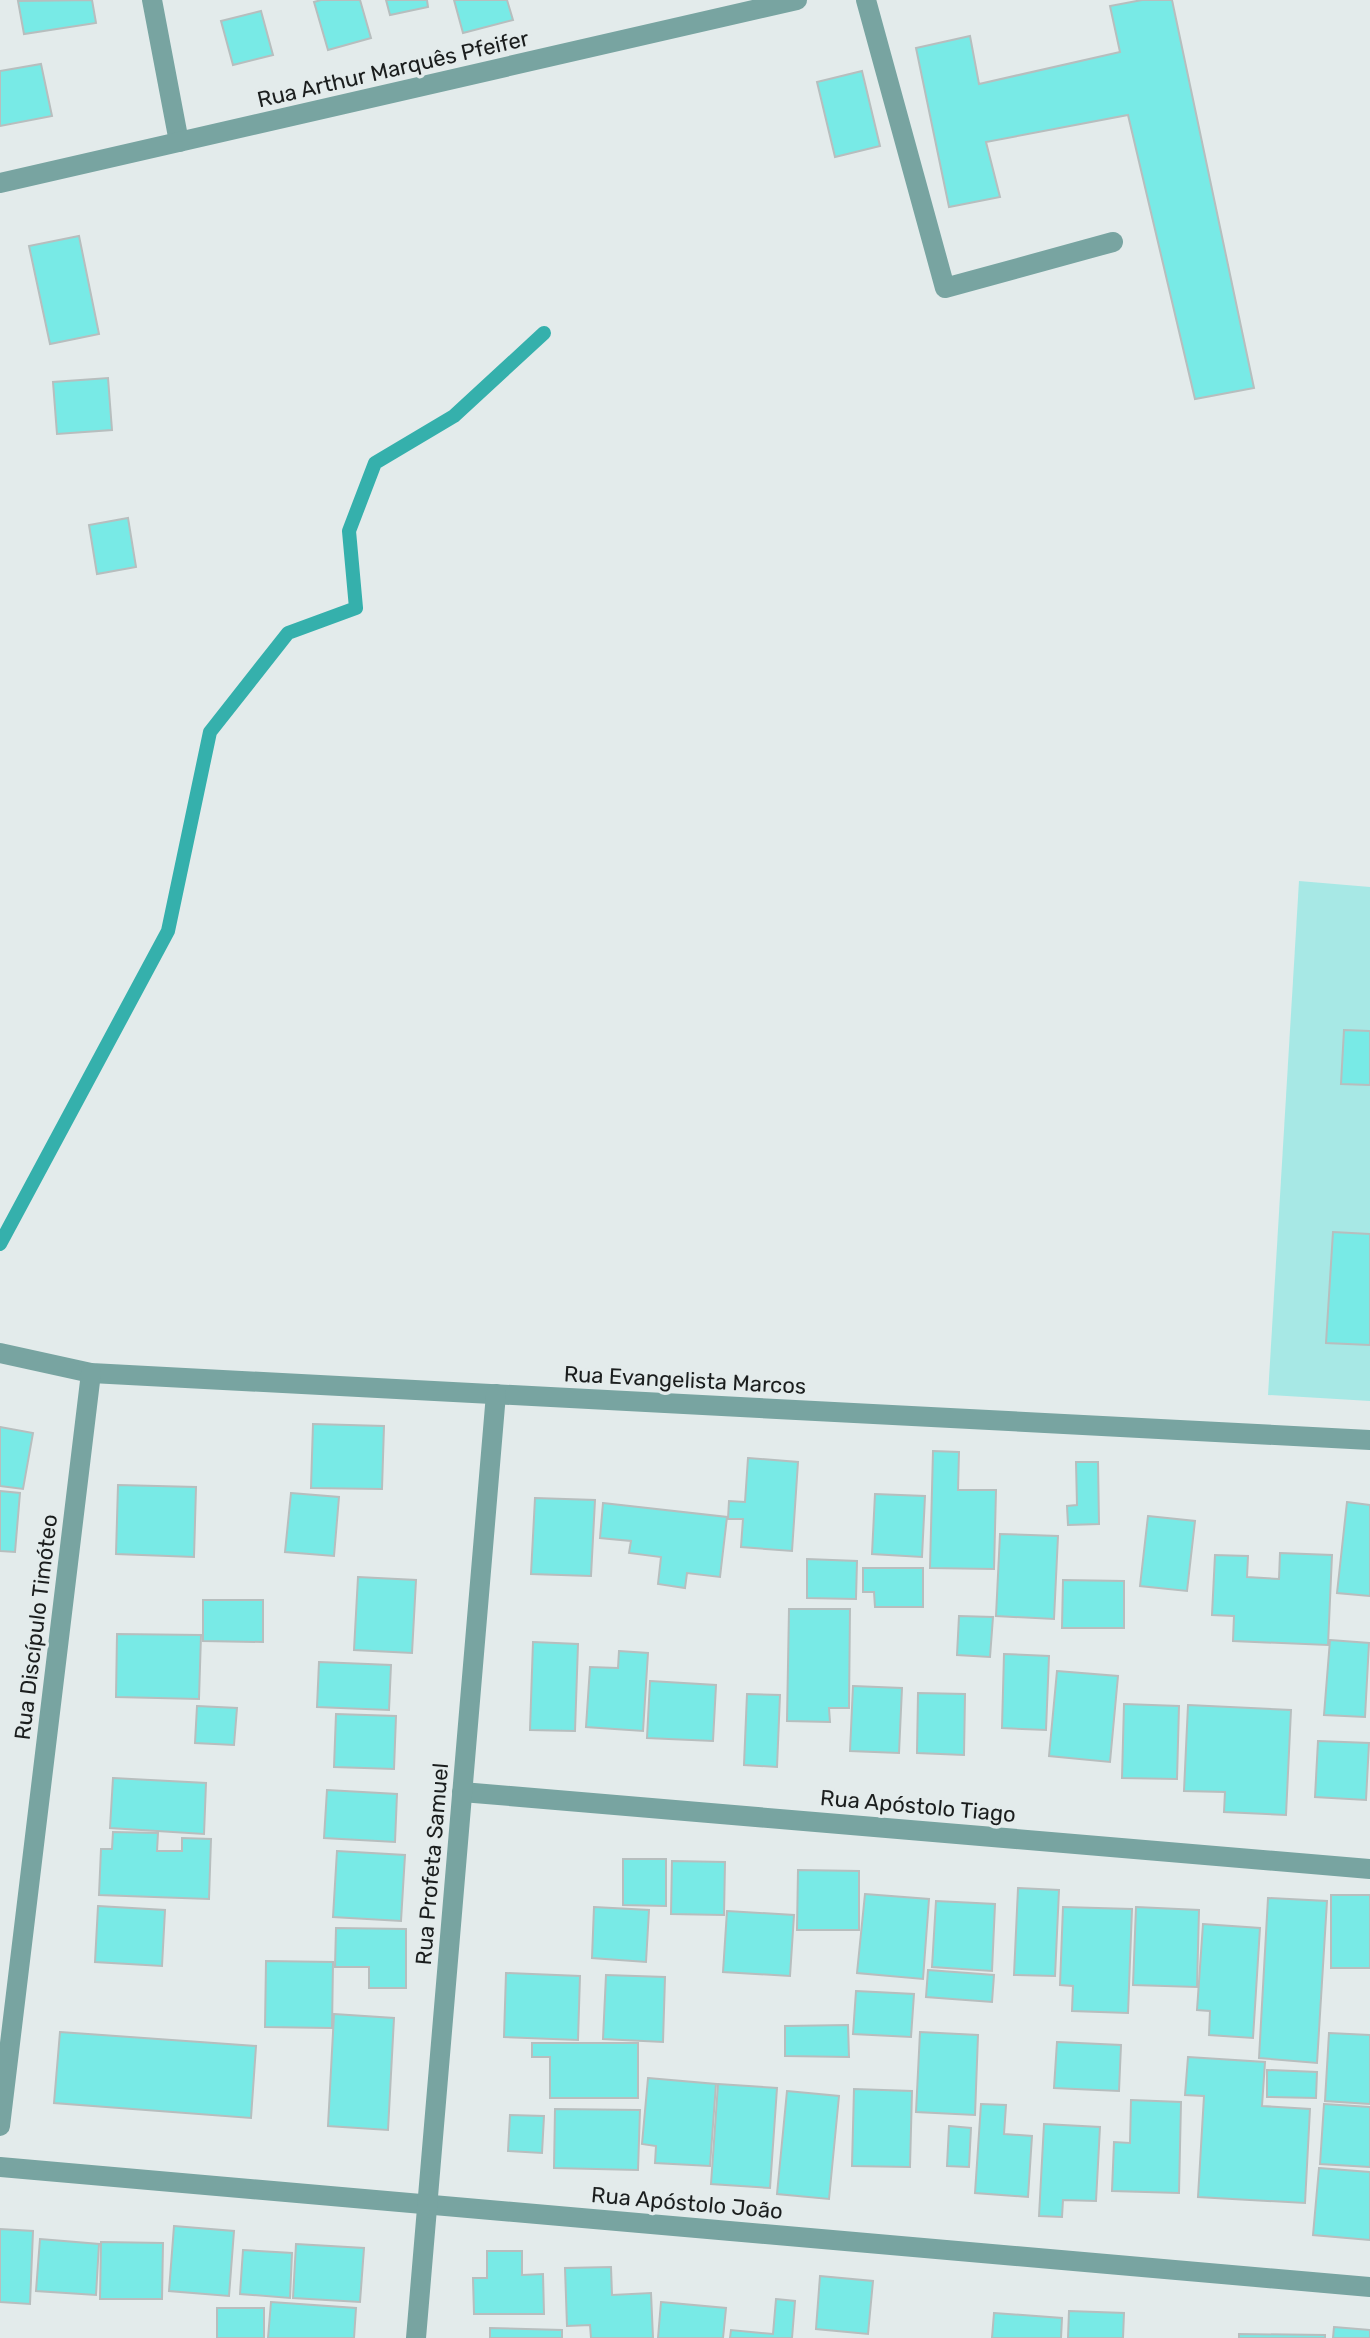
<svg xmlns="http://www.w3.org/2000/svg" width="1370" height="2338" font-family="Rubik,sans-serif">
<rect width="100%" height="100%" fill="#e3ebeb"/>
<polygon fill="#a7e8e5" points="1299,881 1370,887 1370,1401 1268,1395"/>
<g fill="none" stroke-linecap="round" stroke-linejoin="round">
<polyline stroke="#35b0ac" stroke-width="14" points="0,1244 168,931 210,732 288,633 356,608 349,531 375,463 454,416 544,333"/>
</g>
<g fill="#78eae6" stroke="#b7bebe" stroke-width="2">
<polygon points="92,0 96,23 24,34 18,1"/>
<polygon points="321,0 360,0 371,38 328,50 314,2"/>
<polygon points="386,0 427,0 428,7 390,15"/>
<polygon points="454,0 507,0 513,20 463,33"/>
<polygon points="1142,0 1172,0 1254,388 1195,399 1128,115 986,142 1000,197 949,207 916,48 970,36 979,84 1120,52 1110,6"/>
<polygon points="261,11 273,55 233,65 221,21"/>
<polygon points="41,64 52,116 0,126 0,71"/>
<polygon points="862,71 880,146 835,157 817,82"/>
<polygon points="79,236 99,334 50,344 29,246"/>
<polygon points="108,378 112,430 57,434 53,382"/>
<polygon points="128,518 136,567 97,574 89,525"/>
<polygon points="1344,1030 1370,1031 1370,1085 1341,1084"/>
<polygon points="1333,1232 1370,1234 1370,1345 1326,1343"/>
<polygon points="313,1424 384,1426 382,1489 311,1488"/>
<polygon points="0,1427 33,1433 23,1489 0,1486"/>
<polygon points="933,1451 959,1452 958,1490 996,1490 994,1569 930,1568"/>
<polygon points="748,1458 798,1462 792,1551 741,1547 743,1519 728,1519 729,1501 745,1502"/>
<polygon points="1076,1462 1098,1462 1099,1524 1068,1525 1067,1506 1077,1505"/>
<polygon points="118,1485 196,1487 194,1557 116,1554"/>
<polygon points="0,1491 20,1493 15,1552 0,1551"/>
<polygon points="291,1493 339,1497 334,1556 285,1552"/>
<polygon points="875,1494 925,1496 922,1557 872,1554"/>
<polygon points="535,1498 595,1500 591,1576 531,1574"/>
<polygon points="1347,1502 1370,1505 1370,1596 1337,1593"/>
<polygon points="603,1503 727,1517 720,1577 687,1573 685,1588 658,1584 661,1557 629,1553 631,1541 600,1538"/>
<polygon points="1148,1516 1195,1521 1187,1591 1140,1586"/>
<polygon points="1000,1534 1058,1536 1054,1619 996,1616"/>
<polygon points="1280,1553 1332,1555 1328,1645 1233,1641 1234,1616 1212,1615 1215,1555 1248,1556 1247,1577 1279,1579"/>
<polygon points="807,1559 857,1561 856,1599 807,1598"/>
<polygon points="863,1568 923,1568 923,1607 875,1607 874,1592 863,1592"/>
<polygon points="358,1577 416,1580 412,1653 354,1650"/>
<polygon points="1063,1580 1124,1581 1124,1628 1062,1628"/>
<polygon points="203,1600 263,1600 263,1642 203,1641"/>
<polygon points="789,1609 850,1609 849,1708 829,1708 830,1722 787,1721"/>
<polygon points="959,1616 993,1617 990,1657 957,1655"/>
<polygon points="117,1634 201,1635 199,1699 116,1697"/>
<polygon points="1330,1640 1369,1643 1365,1717 1324,1715"/>
<polygon points="533,1642 578,1644 575,1731 530,1730"/>
<polygon points="619,1651 648,1653 643,1731 586,1727 590,1667 618,1668"/>
<polygon points="1004,1654 1049,1656 1046,1730 1002,1728"/>
<polygon points="319,1662 391,1665 389,1710 317,1707"/>
<polygon points="1057,1671 1118,1676 1110,1762 1049,1756"/>
<polygon points="650,1681 716,1685 713,1741 647,1738"/>
<polygon points="853,1686 902,1688 899,1753 850,1751"/>
<polygon points="918,1693 965,1694 964,1755 917,1753"/>
<polygon points="747,1694 780,1695 777,1767 744,1765"/>
<polygon points="1124,1704 1179,1706 1177,1779 1122,1778"/>
<polygon points="1188,1705 1291,1710 1286,1815 1224,1812 1225,1792 1184,1791"/>
<polygon points="197,1706 237,1708 234,1745 195,1743"/>
<polygon points="336,1714 396,1716 394,1769 334,1767"/>
<polygon points="1318,1741 1369,1743 1366,1800 1315,1797"/>
<polygon points="113,1778 206,1783 204,1834 110,1828"/>
<polygon points="327,1790 397,1794 395,1842 324,1838"/>
<polygon points="113,1832 158,1833 157,1851 182,1851 182,1838 211,1839 209,1899 99,1895 101,1849 112,1849"/>
<polygon points="337,1851 405,1855 401,1921 333,1917"/>
<polygon points="623,1859 666,1859 666,1906 623,1905"/>
<polygon points="672,1861 725,1862 724,1915 671,1914"/>
<polygon points="798,1870 859,1871 859,1930 797,1930"/>
<polygon points="1018,1888 1059,1890 1055,1976 1014,1975"/>
<polygon points="865,1894 929,1899 923,1979 857,1973"/>
<rect x="1331" y="1895" width="39" height="73"/>
<polygon points="1268,1898 1327,1901 1317,2063 1259,2058"/>
<polygon points="936,1901 995,1904 992,1971 932,1967"/>
<polygon points="98,1906 165,1910 162,1966 95,1962"/>
<polygon points="594,1907 649,1910 646,1962 592,1958"/>
<polygon points="1063,1907 1132,1909 1128,2013 1072,2011 1073,1986 1060,1985"/>
<polygon points="1136,1907 1199,1910 1197,1987 1133,1985"/>
<polygon points="727,1911 794,1915 790,1976 723,1972"/>
<polygon points="1203,1924 1260,1928 1253,2038 1209,2035 1210,2011 1197,2010"/>
<polygon points="336,1928 406,1929 406,1988 369,1988 369,1967 335,1967"/>
<polygon points="266,1961 333,1962 332,2028 265,2027"/>
<polygon points="928,1970 994,1975 992,2002 926,1997"/>
<polygon points="506,1973 580,1976 578,2040 504,2037"/>
<polygon points="606,1975 665,1977 663,2042 603,2039"/>
<polygon points="856,1991 914,1994 911,2037 853,2034"/>
<polygon points="334,2014 394,2018 388,2130 328,2126"/>
<polygon points="848,2025 849,2057 785,2056 785,2026"/>
<polygon points="60,2032 256,2046 251,2118 54,2103"/>
<polygon points="920,2032 978,2035 975,2115 916,2112"/>
<polygon points="1329,2033 1370,2035 1370,2104 1325,2101"/>
<polygon points="1057,2042 1121,2045 1119,2091 1054,2088"/>
<polygon points="532,2043 638,2043 638,2098 550,2098 550,2057 532,2057"/>
<polygon points="1188,2057 1265,2062 1262,2106 1310,2109 1305,2203 1198,2197 1204,2096 1185,2095"/>
<polygon points="1267,2070 1317,2072 1316,2098 1267,2097"/>
<polygon points="648,2078 716,2084 710,2166 655,2163 656,2146 642,2144"/>
<polygon points="718,2084 777,2088 770,2188 711,2184"/>
<polygon points="854,2089 912,2091 910,2167 852,2166"/>
<polygon points="787,2091 839,2096 829,2199 777,2194"/>
<polygon points="1131,2100 1181,2102 1179,2193 1112,2191 1114,2142 1130,2143"/>
<polygon points="981,2104 1006,2105 1004,2134 1032,2136 1028,2197 975,2193"/>
<polygon points="1324,2104 1370,2107 1370,2167 1320,2164"/>
<polygon points="555,2109 640,2110 638,2170 554,2168"/>
<polygon points="510,2115 544,2116 542,2153 508,2151"/>
<polygon points="1044,2124 1100,2127 1096,2201 1063,2200 1062,2217 1039,2216"/>
<polygon points="949,2126 971,2128 969,2167 947,2166"/>
<polygon points="1319,2168 1370,2172 1370,2240 1313,2235"/>
<polygon points="174,2226 234,2231 229,2296 169,2291"/>
<polygon points="0,2229 33,2231 30,2304 0,2302"/>
<polygon points="40,2239 99,2244 96,2295 36,2291"/>
<polygon points="101,2242 163,2243 162,2299 100,2299"/>
<polygon points="296,2244 364,2248 360,2302 293,2298"/>
<polygon points="243,2250 292,2253 290,2298 240,2294"/>
<polygon points="487,2251 522,2251 522,2275 543,2274 544,2314 474,2314 473,2278 487,2278"/>
<polygon points="611,2267 612,2295 651,2293 653,2338 591,2338 590,2325 567,2326 565,2268"/>
<polygon points="820,2276 873,2281 868,2334 816,2329"/>
<polygon points="776,2299 795,2301 792,2338 730,2338 731,2330 773,2334"/>
<polygon points="271,2302 356,2308 354,2338 268,2338"/>
<polygon points="661,2302 726,2308 723,2338 658,2338"/>
<rect x="217" y="2308" width="47" height="30"/>
<polygon points="1069,2311 1124,2313 1123,2338 1068,2338"/>
<polygon points="994,2313 1062,2318 1061,2338 992,2338"/>
<polygon points="1334,2327 1370,2330 1370,2338 1333,2338"/>
<polygon points="490,2328 562,2330 562,2338 490,2338"/>
<polygon points="1239,2334 1325,2335 1325,2338 1239,2338"/>
</g>
<g fill="none" stroke-linecap="round" stroke-linejoin="round">
<g stroke="#78a4a1" stroke-width="20">
<polyline points="152,0 179,142"/>
<polyline points="866,0 945,288 1113,242"/>
<polyline points="0,183 797,0"/>
<polyline points="0,1353 91,1373 1370,1440"/>
<polyline points="462,1792 1370,1869"/>
<polyline points="0,2126 91,1373"/>
<polyline points="0,2167 1370,2287"/>
<polyline points="416,2338 496,1394"/>
</g>
</g>
<g text-anchor="middle" dominant-baseline="central" stroke-width="7" stroke-linejoin="round" paint-order="stroke">
<g font-size="22" fill="#1b1e1e" stroke="#e3ebeb">
<text transform="translate(393 69) rotate(-13)">Rua Arthur Marquês Pfeifer</text>
<text transform="translate(685 1380) rotate(3)">Rua Evangelista Marcos</text>
<text transform="translate(36 1627) rotate(-83)">Rua Discípulo Timóteo</text>
<text transform="translate(918 1806) rotate(5)">Rua Apóstolo Tiago</text>
<text transform="translate(432 1864) rotate(-85)">Rua Profeta Samuel</text>
<text transform="translate(687 2203) rotate(5)">Rua Apóstolo João</text>
</g>
</g>
</svg>
